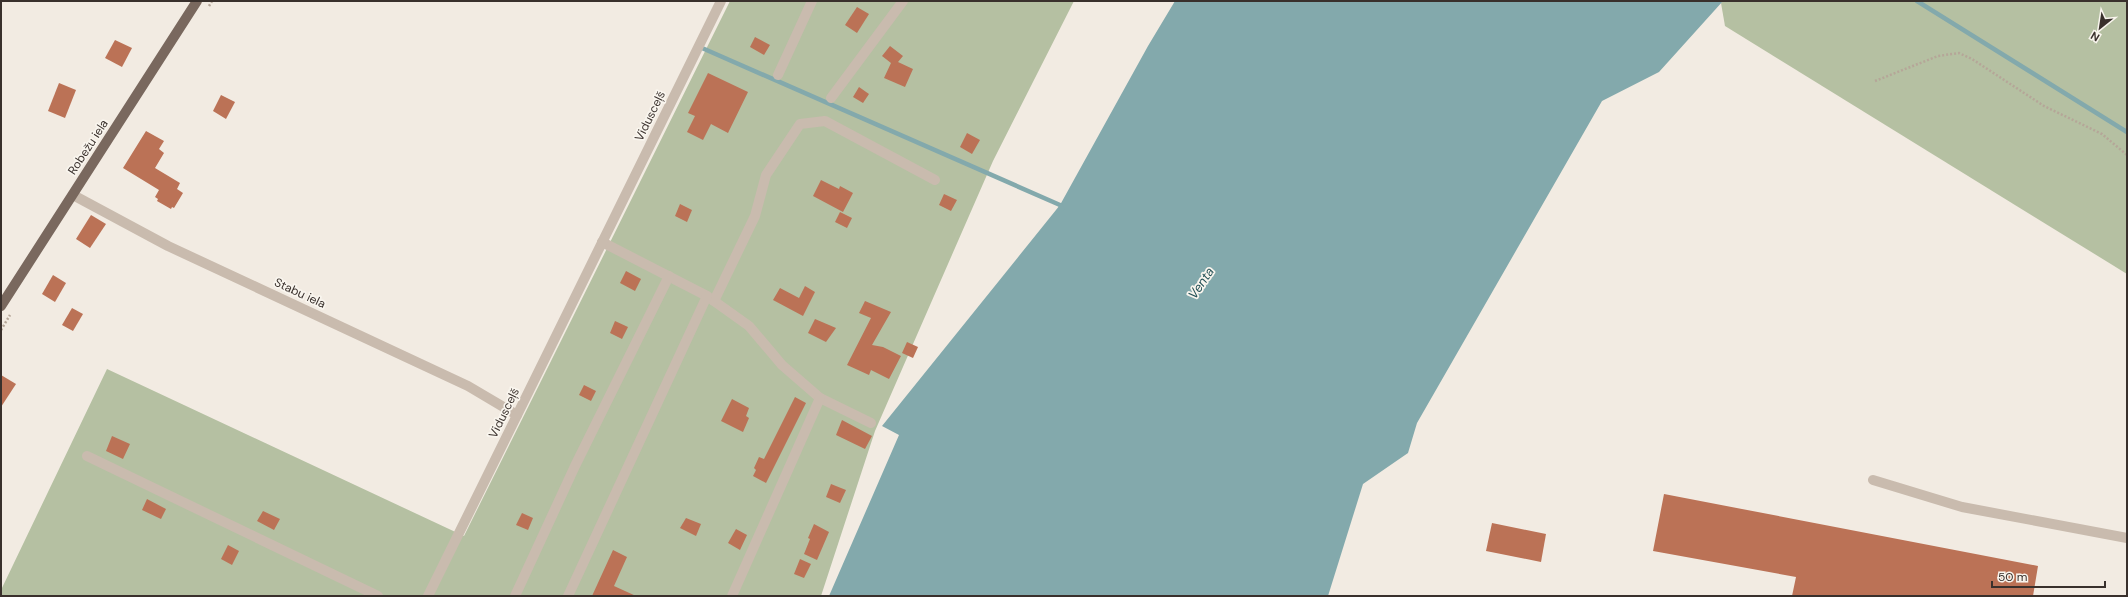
<svg xmlns="http://www.w3.org/2000/svg" width="2128" height="597" font-family="'DM Sans',sans-serif">
<rect width="100%" height="100%" fill="#f2ebe2"/>
<g fill="#b5c0a2">
<polygon points="730,1 1074,1 993,161 875,431 821,596 1,596 1,590 107,369 464,536"/>
<polygon points="1723,1 2127,1 2127,274 1725,26 1721,3"/>
</g>
<polygon fill="#83a9ac" points="1175,1 1723,1 1659,72 1602,101 1417,423 1408,453 1363,484 1328,596 829,596 899,435 882,426 1060,205 1148,46"/>
<g fill="none" stroke-linecap="round" stroke-linejoin="round">
<g stroke="#83a9ac" stroke-width="4.5">
<polyline points="1917,1 2127,132"/>
<polyline points="702,48 1060,205 1062,209"/>
</g>
</g>
<g fill="#bb7256">
<polygon points="857,7 869,14 857,33 845,25"/>
<polygon points="755,37 770,45 764,55 750,47"/>
<polygon points="115,40 132,48 122,67 105,58"/>
<polygon points="890,46 903,56 898,62 913,69 905,87 884,78 891,63 882,56"/>
<polygon points="708,73 748,92 728,133 711,124 703,140 687,132 695,116 688,113"/>
<polygon points="59,83 76,90 65,118 48,111"/>
<polygon points="859,87 869,94 863,103 853,97"/>
<polygon points="221,95 235,102 226,119 213,111"/>
<polygon points="146,131 164,141 159,149 164,153 155,168 180,183 177,189 183,193 174,208 172,207 171,209 157,201 158,199 155,197 159,190 123,168"/>
<polygon points="967,133 980,140 972,154 960,147"/>
<polygon points="821,180 839,189 840,186 853,193 843,212 813,196"/>
<polygon points="944,194 957,200 951,211 939,205"/>
<polygon points="680,204 692,210 687,222 675,216"/>
<polygon points="840,212 852,218 847,228 835,222"/>
<polygon points="91,215 106,224 90,248 76,239"/>
<polygon points="626,271 641,279 635,291 620,283"/>
<polygon points="53,275 66,283 55,302 42,294"/>
<polygon points="805,286 815,292 803,316 773,300 780,288 799,298"/>
<polygon points="865,301 891,312 872,345 883,347 901,356 889,379 871,370 869,375 847,365 871,318 859,313"/>
<polygon points="72,308 83,314 73,331 62,325"/>
<polygon points="815,319 836,328 826,342 808,333"/>
<polygon points="615,321 628,327 622,339 610,333"/>
<polygon points="907,342 918,347 913,358 902,353"/>
<polygon points="1,375 16,384 1,407"/>
<polygon points="584,385 596,391 591,401 579,395"/>
<polygon points="795,397 806,403 766,483 753,476 756,470 754,468 759,457 764,459"/>
<polygon points="732,399 749,408 746,416 749,418 743,432 721,421"/>
<polygon points="842,420 872,436 865,449 836,435"/>
<polygon points="112,436 130,444 123,459 106,451"/>
<polygon points="831,484 846,490 840,503 826,497"/>
<polygon points="1664,494 2038,566 2033,596 1792,596 1796,577 1653,551"/>
<polygon points="147,499 166,509 161,519 142,510"/>
<polygon points="263,511 280,519 274,530 257,521"/>
<polygon points="522,513 533,518 528,530 516,525"/>
<polygon points="686,518 701,524 696,536 680,528"/>
<polygon points="1492,523 1546,534 1541,562 1486,551"/>
<polygon points="814,524 829,532 817,560 804,554 810,539 808,538"/>
<polygon points="736,529 747,535 740,550 728,543"/>
<polygon points="228,545 239,551 232,565 221,559"/>
<polygon points="613,550 627,557 614,586 636,596 592,596"/>
<polygon points="800,559 811,564 804,578 794,574"/>
</g>
<g fill="none" stroke-linecap="round" stroke-linejoin="round">
<g stroke="#b5a698" stroke-width="2.5" stroke-dasharray="2 2" stroke-linecap="butt">
<polyline points="209,6 212,1"/>
<polyline points="1875,81 1938,56 1959,53 1972,59 2044,106 2102,134 2127,155"/>
<polyline points="1,330 10,315"/>
</g>
<g stroke="#c9bbae" stroke-width="10">
<polyline points="778,75 812,1"/>
<polyline points="831,98 903,1"/>
<polyline points="73,195 168,246 468,386 517,415"/>
<polyline points="602,242 707,296 749,326 782,365 820,398 871,423"/>
<polyline points="714,301 755,216 766,175 800,124 825,121 935,180"/>
<polyline points="87,456 378,596"/>
<polyline points="1873,480 1962,507 2127,538"/>
<polyline points="428,596 721,1"/>
<polyline points="515,596 575,466 669,276"/>
<polyline points="568,596 707,296"/>
<polyline points="732,596 820,398"/>
</g>
<polyline stroke="#79685e" stroke-width="10" points="1,306 197,1"/>
</g>
<g text-anchor="middle" dominant-baseline="central" stroke-width="3.5" stroke-linejoin="round" paint-order="stroke">
<g font-size="12" fill="#39302c" stroke="#f9f5ee">
<text transform="translate(650 116) rotate(-64)">Vidusceļš</text>
<text transform="translate(88 147) rotate(-57)">Robežu iela</text>
<text transform="translate(300 293) rotate(25)">Stabu iela</text>
<text transform="translate(504 413) rotate(-64)">Vidusceļš</text>
</g>
<g font-size="13" font-style="italic" fill="#255257" stroke="#f9f5ee">
<text transform="translate(1201 283) rotate(-56)">Venta</text>
</g>
</g>
<rect width="2128" height="597" fill="none" stroke="#39302c" stroke-width="4"/>
<g transform="translate(2100 28) rotate(210)" stroke="#f9f5ee" stroke-width="3" paint-order="stroke">
<path d="M0-3L7 15L0 10L-7 15Z" fill="#39302c"/>
<text y="-6" font-size="11" font-weight="bold" text-anchor="middle" fill="#39302c">N</text>
</g>
<path d="M1992 581v6h113v-6" fill="none" stroke="#39302c" stroke-width="2"/>
<text x="1998" y="581" font-size="12" fill="#39302c" stroke="#f9f5ee" stroke-width="3" paint-order="stroke">50 m</text>
</svg>
